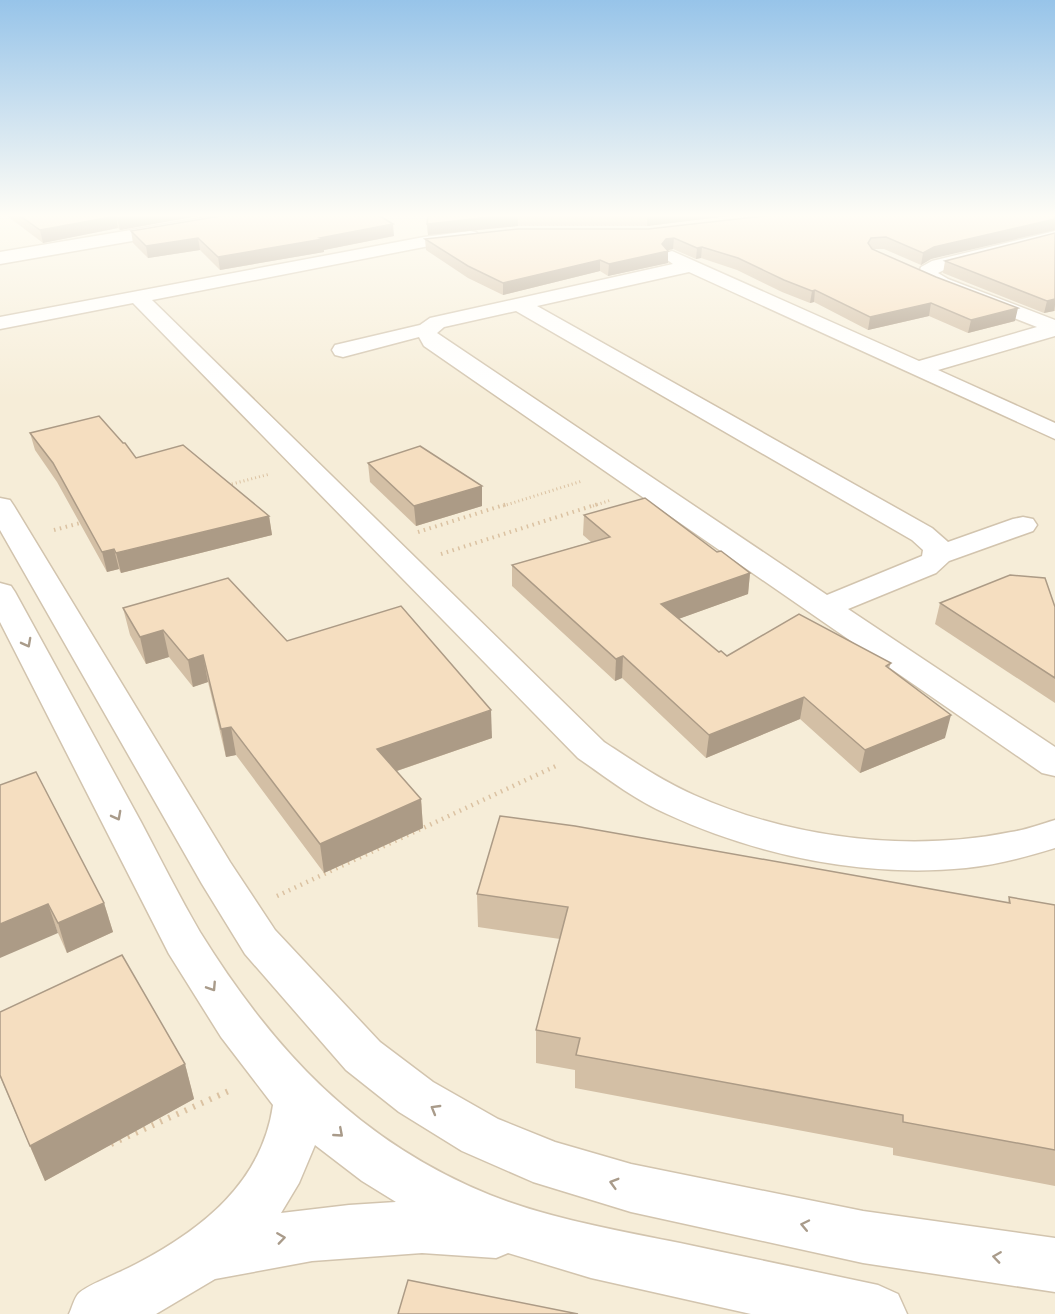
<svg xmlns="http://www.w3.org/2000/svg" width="1055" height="1314" font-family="'Varela Round',sans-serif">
<rect width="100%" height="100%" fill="#fefaea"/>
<rect fill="#f6edd8" x="0" y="215" width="1055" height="1099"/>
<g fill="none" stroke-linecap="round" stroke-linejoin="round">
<defs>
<g id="minor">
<polygon points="220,215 261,215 253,220 0,264 0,252"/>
<path d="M470,231L476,232L479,236L476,240L424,247L152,300L604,742C633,761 662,781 694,795C790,838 907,853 1011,832C1026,830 1041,824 1055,820V848C1026,857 997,865 966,868C866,878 758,856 667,814C635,800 607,778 578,758L133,303L0,329V317L424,237Z"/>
<path d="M1055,231V241L946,269L938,273L948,279L1055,320V336L938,370L1055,423V439L689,272L537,306L932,528L948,542L1013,519L1023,517L1033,519L1037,525L1033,531L949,561L936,573L848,609L1055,747V776L1042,773L424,346L419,337L343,357L335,355L332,350L335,345L420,325L430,318L673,264L663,257L666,253L672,251L919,361L1037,327L934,287L918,275L921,267L932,261ZM516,311L912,540L923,550L922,556L827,595L437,333L444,327Z"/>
<polygon points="0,498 10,500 14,506 230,862 275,930 380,1042 433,1082 498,1119 555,1142 631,1164 863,1211 1055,1238 1055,1292 863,1263 631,1212 533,1182 462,1151 399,1112 346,1070 245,954 202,884 0,530"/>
<path d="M0,583L11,586L15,592C57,669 99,745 141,822C160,858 179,896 200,932C274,1051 358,1141 490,1195C551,1219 616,1230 680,1243C746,1257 812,1271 878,1285L898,1294L907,1314H751L591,1278L508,1253L496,1258L422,1253L312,1261L215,1279L156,1314H69C72,1308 74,1298 79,1293C89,1284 122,1272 136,1264C201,1230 262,1183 273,1105L221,1037L169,954L0,622ZM315,1145L362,1181L396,1202L349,1205L281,1213L299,1183Z"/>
</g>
</defs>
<use href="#minor" stroke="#d2c4ae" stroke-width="3"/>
<g stroke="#dbc2a2" stroke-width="3" stroke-dasharray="1 3" stroke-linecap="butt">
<polyline points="228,485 270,474"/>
<polyline points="503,506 582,481"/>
<polyline points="593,506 611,500"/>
</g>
<g stroke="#dbc2a2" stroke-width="4" stroke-dasharray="1.5 4.5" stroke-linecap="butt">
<polyline points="54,530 84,522"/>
<polyline points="418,532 507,504"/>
<polyline points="441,554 598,504"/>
</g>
<polyline stroke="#dbc2a2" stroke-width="4.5" stroke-dasharray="1.5 5" stroke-linecap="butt" points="277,896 558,765"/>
<polyline stroke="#dbc2a2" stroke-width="6" stroke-dasharray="2 7" stroke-linecap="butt" points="111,1144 233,1089"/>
<use href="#minor" fill="#fff" fill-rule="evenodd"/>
</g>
<g fill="#d3bfa5">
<polygon points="6,215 204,215 120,230 118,228 43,243"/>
<polygon points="428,215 736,215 647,226 518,226 428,235 427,224"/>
<polygon points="1055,215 931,259 921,265 884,249 872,249 1015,321 968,333 929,316 868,330 814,302 810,303 782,292 737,270 701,258 696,259 673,249 667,250 668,251 668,263 608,276 600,271 503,295 468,278 426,250 425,239 648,229"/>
<polygon points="131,231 394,236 324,250 324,252 220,270 200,250 148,258 133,243"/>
<polygon points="1055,233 1055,311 1054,311 1044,313 943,273 945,261"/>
<polygon points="30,433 136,458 269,516 272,535 121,573 119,569 107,572 57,482 35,450"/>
<polygon points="368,463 482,486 482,506 416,526 370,482"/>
<polygon points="584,515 717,552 750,573 748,594 678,619 719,652 727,656 891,663 889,668 945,738 860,773 800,719 706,758 622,678 615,681 512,586 512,565 591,542 583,535"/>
<polygon points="940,603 1055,607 1055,703 935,624"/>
<polygon points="123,608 287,641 492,738 397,771 421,799 423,828 324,873 236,755 226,757 208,682 193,687 169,657 146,664 130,635"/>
<polygon points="0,785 104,903 113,932 67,953 58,933"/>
<polygon points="477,894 1008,903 1009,897 1055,905 1055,1186 893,1155 893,1148 575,1088 575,1070 536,1063 536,1030 560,939 478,927"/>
<polygon points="0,1012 185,1064 194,1099 45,1181 0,1077"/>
</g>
<g fill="#ac9b86">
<polygon points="130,215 204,215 120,230 117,218"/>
<polygon points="511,215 518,215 518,226 428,235 427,224"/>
<polygon points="647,215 736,215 647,226"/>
<polygon points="116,216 118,228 43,243 40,230"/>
<polygon points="1055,219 1055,230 931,259 921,265 923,253 934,247"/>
<polygon points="393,224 394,236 324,250 324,252 220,270 218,257"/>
<polygon points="198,238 200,250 148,258 146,246"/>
<polygon points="674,238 673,249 665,251 668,251 668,263 608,276 609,264 666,239"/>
<polygon points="702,247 701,258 696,259 697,248"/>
<polygon points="600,260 600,271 503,295 503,283"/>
<polygon points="815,290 814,302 810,303 812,291"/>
<polygon points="1055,299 1055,305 1054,311 1044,313 1047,301"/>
<polygon points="931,303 929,316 868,330 870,317"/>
<polygon points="1018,308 1015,321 968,333 971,320"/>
<polygon points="482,486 482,506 416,526 414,506"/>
<polygon points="269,516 272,535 121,573 116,553"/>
<polygon points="114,549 119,569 107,572 102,552"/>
<polygon points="750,573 748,594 659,626 661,604"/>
<polygon points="163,630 169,657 146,664 140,637"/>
<polygon points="203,655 208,682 193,687 188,660"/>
<polygon points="623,656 622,678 615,681 616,659"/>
<polygon points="804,697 800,719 706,758 709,735"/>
<polygon points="491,710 492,738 379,777 377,749"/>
<polygon points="951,715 945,738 860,773 865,750"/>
<polygon points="231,727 236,755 226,757 221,729"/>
<polygon points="421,799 423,828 324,873 320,844"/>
<polygon points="104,903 113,932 67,953 58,923"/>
<polygon points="48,904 58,933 0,958 0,924"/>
<polygon points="185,1064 194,1099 45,1181 30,1146"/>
</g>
<g fill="#f5dec0" stroke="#ac9b86" stroke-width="1.5">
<polygon points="19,215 130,215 117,218 116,216 40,230"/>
<polygon points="226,215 378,215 393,224 320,238 323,239 218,257 198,238 146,246 131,231"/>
<polygon points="428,215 511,215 427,224"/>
<polygon points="774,215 1055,215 1055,219 934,247 923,253 886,237 871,238 868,243 872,249 936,277 1018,308 971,320 931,303 870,317 815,290 812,291 784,280 738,258 702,247 697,248 674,238 666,239 662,244 668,251 609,264 600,260 503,283 468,266 425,239 518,229 648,229"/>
<polygon points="1055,233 1055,299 1047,301 945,261"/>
<polygon points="99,416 123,443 125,443 136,458 183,445 269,516 116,553 114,549 102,552 53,463 30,433"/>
<polygon points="420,446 482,486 414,506 368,463"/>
<polygon points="645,498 717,552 721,551 750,573 661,604 719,652 721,651 727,656 799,614 891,663 886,666 951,715 865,750 804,697 709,735 623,656 616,659 512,565 610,537 584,515"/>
<polygon points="1010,575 1045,578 1055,607 1055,678 940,603"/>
<polygon points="228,578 287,641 401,606 491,710 377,749 421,799 320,844 231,727 221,729 203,655 188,660 163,630 140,637 123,608"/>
<polygon points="36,772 104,903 58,923 48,904 0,924 0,785"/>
<polygon points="500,816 575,826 1010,903 1009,897 1055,905 1055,1150 903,1122 903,1115 576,1055 580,1038 536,1030 568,907 477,894"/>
<polygon points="122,955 185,1064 30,1146 0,1075 0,1012"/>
<polygon points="408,1280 578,1314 398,1314"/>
</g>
<defs><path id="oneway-chevron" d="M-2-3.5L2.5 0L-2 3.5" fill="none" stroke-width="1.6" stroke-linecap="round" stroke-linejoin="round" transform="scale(1.5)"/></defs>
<g stroke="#a99b8a">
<use href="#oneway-chevron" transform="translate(27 643) rotate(62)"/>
<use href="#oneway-chevron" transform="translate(117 816) rotate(62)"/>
<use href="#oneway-chevron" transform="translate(212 987) rotate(57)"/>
<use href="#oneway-chevron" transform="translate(435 1109) rotate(-150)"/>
<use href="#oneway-chevron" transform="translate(339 1133) rotate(41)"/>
<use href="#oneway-chevron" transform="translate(614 1183) rotate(-164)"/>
<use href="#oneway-chevron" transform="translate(805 1225) rotate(-168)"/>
<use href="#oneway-chevron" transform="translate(281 1238) rotate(-8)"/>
<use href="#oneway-chevron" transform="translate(997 1257) rotate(-172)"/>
</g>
<linearGradient id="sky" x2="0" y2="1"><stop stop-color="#97c4e9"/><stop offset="0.54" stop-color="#fffdf6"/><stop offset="1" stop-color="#fffdf6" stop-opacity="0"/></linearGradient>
<rect width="1055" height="399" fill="url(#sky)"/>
</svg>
